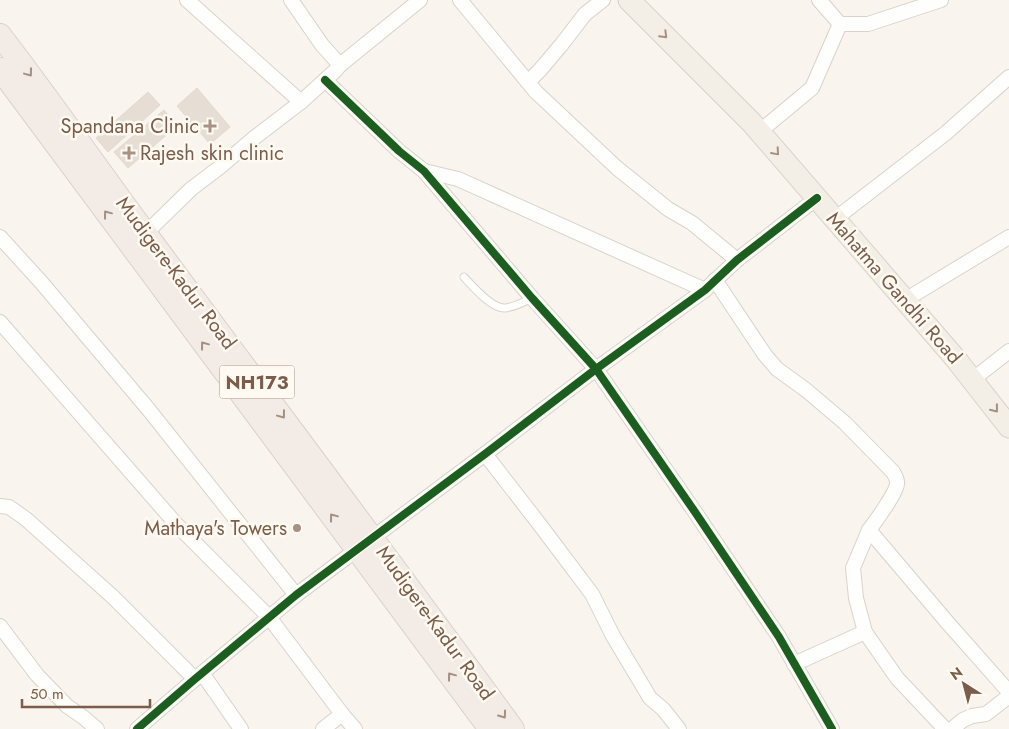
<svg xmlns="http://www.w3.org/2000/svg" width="1009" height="729" font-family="Jost,sans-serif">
<rect width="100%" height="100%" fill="#f9f5ee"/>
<g fill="#e6ded5" stroke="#e3d8cf">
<polygon points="197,88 230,127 210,144 177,106"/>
<polygon points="148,92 160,105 108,152 96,138"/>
<polygon points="164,110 177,126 128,168 114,152"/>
</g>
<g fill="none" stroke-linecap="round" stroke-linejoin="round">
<defs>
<path id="service" d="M464,277C473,287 492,309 505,308C515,307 524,302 532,298"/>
<g id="minor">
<polyline points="187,0 301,102"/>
<polyline points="291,0 322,45 340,65"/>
<polyline points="460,0 536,92 617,168 668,209 692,223 737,260"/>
<polyline points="819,0 840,24"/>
<polyline points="325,80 399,151 424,171 532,298 596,369 695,512 779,637 832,729"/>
<polyline points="528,82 540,70 562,44 585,14 603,0"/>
<polyline points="759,132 812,88 840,24 868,24 941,0"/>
<polyline points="424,171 458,179 705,290"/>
<polyline points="835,219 946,133 1009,77"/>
<polyline points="146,233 191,189 220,167 254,138 301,102 335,71 340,65 420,0"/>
<polyline points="0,237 41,282 149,410 296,595"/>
<path d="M715,280L765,355L777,369L806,390L845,423L893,472C895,476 898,480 897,484C896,493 876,521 869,530L947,622L1009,692"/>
<polyline points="905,300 1009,237"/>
<polyline points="0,322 177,525 269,617 342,714 355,729"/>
<polyline points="972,380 1009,351"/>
<polyline points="485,454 540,525 592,594 613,636 650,698 663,709 679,729"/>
<polyline points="0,506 9,507 26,519 113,597 195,679"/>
<polyline points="869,530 853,568 856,598 865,632 897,678 945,729"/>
<polyline points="0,626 37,675 67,706 83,717 97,729"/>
<polyline points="794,664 865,632"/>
<polyline points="202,673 241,729"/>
<polyline points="137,729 195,679 296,595 485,454 596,369 705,290 737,260 817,198"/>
<polyline points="323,729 342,714"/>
<polyline points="952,729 963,720 972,716 986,714 1009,696"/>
</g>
<polyline id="primary" points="629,0 751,122 955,358 1009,427"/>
<g id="trunk">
<path d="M0,35C50,100 97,168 146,234C268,399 392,563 513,729"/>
<polyline points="0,69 490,729"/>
</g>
</defs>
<use href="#service" stroke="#d9d2cc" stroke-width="9"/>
<use href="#minor" stroke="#d9d2cc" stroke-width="16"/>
<use href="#primary" stroke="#dad1ca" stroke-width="23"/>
<use href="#trunk" stroke="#dad1ca" stroke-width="24"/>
<use href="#service" stroke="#fefefc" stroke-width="7"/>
<use href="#minor" stroke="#fefefc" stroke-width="14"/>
<use href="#primary" stroke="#f4efe6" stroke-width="21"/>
<use href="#trunk" stroke="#f3ece6" stroke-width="22"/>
<defs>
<g id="cycleway">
<polyline points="325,80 399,151 424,171 532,298 596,369 695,512 779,637 832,729"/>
<polyline points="137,729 195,679 296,595 485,454 596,369 705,290 737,260 817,198"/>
</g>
</defs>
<use href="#cycleway" stroke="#fffaf1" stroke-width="11"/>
<use href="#cycleway" stroke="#1b5e20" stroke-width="8"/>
</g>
<defs><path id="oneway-chevron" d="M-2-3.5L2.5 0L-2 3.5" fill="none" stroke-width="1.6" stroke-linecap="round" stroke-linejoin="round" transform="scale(1.25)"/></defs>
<g stroke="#a59081">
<use href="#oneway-chevron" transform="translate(664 35) rotate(45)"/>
<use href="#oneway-chevron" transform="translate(776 152) rotate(49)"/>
<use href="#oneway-chevron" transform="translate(995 409) rotate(52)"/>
</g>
<g stroke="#a58f81">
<use href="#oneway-chevron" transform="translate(29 73) rotate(53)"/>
<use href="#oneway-chevron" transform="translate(107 214) rotate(-127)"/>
<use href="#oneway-chevron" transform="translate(204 345) rotate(-127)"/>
<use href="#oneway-chevron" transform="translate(282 415) rotate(53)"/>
<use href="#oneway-chevron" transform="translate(333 517) rotate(-127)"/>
<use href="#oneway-chevron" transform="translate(451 676) rotate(-127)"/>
<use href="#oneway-chevron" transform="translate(503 715) rotate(54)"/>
</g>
<g fill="#a79283" stroke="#fffaf1" stroke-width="2">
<path d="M207.5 118.5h5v5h5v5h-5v5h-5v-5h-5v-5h5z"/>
<path d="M126.5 145.5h5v5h5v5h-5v5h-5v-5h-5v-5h5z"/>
<circle cx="297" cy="528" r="5"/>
</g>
<g text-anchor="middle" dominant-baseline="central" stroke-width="5" stroke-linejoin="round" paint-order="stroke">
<rect fill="#fffaf1" stroke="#a38c7c" stroke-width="1" x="219.5" y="365.5" width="75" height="33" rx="4"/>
<g font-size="19" font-weight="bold" fill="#7b5d4a">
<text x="257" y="382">NH173</text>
</g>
<g font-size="20" fill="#7b5d4a" stroke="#fffaf1" text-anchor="end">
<text x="199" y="126">Spandana Clinic</text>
<text x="140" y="153" text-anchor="start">Rajesh skin clinic</text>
<text x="287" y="528">Mathaya's Towers</text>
</g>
<g font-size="20" fill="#7b5d4a" stroke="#fffaf1">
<text transform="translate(176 273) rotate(53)">Mudigere-Kadur Road</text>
<text transform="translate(894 288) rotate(49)">Mahatma Gandhi Road</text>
<text transform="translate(435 623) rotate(54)">Mudigere-Kadur Road</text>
</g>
</g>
<g transform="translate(964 684) rotate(324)" stroke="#fffaf1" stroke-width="4" paint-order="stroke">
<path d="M0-4L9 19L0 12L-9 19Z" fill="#7b5d4a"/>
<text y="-8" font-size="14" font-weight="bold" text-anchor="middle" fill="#7b5d4a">N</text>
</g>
<path d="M22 699v8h128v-8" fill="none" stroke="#7b5d4a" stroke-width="2.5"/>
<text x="30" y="699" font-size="15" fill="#7b5d4a" stroke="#fffaf1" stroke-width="4" paint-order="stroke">50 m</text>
</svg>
